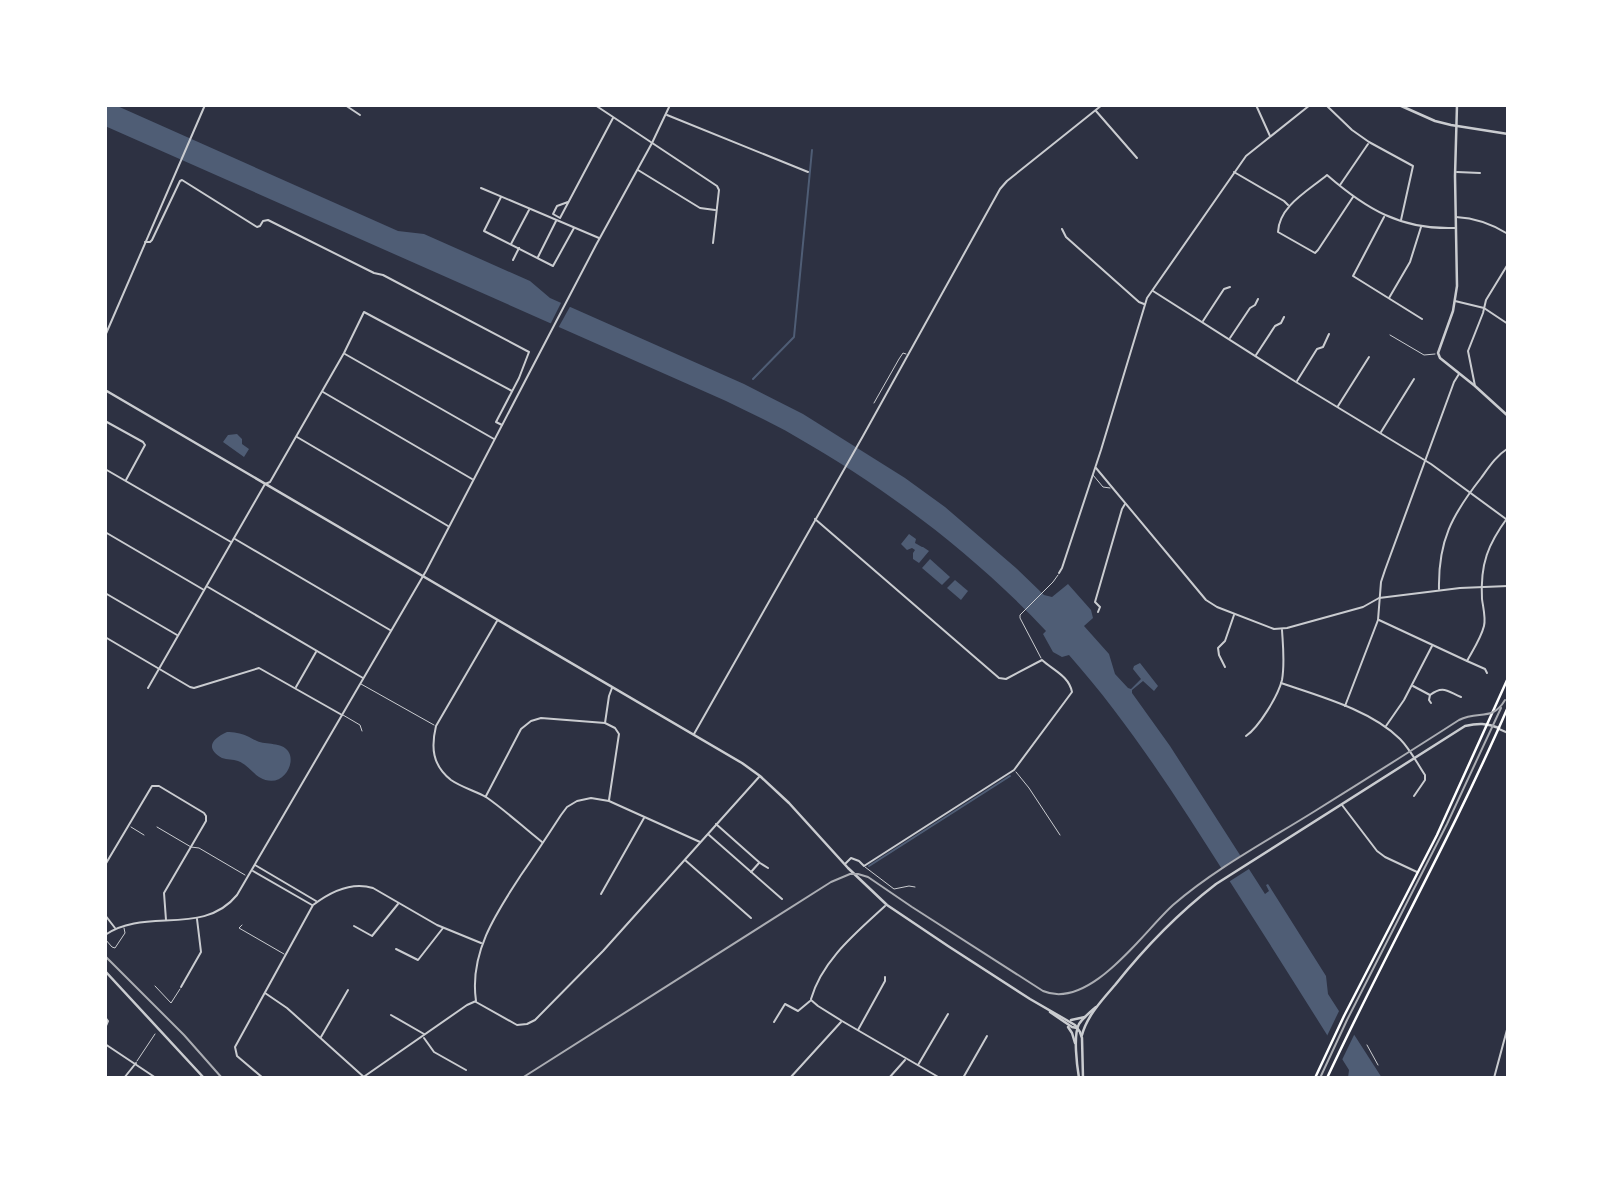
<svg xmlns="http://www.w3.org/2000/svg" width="1613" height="1183" font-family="'PT Serif',serif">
<rect width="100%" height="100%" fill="#2d3142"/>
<g fill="#4f5d75">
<path d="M105,105H115L398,231L424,234L530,281L550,298L744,384L803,414L905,478L945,507L1016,568L1044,595L1052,597L1068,584L1091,610L1093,618L1084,626L1109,654L1115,674L1128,688L1131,689L1141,679L1133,669L1134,666L1140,663L1158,686L1154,691L1143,681L1132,690V693L1170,746L1265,894L1269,891L1266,885L1268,884L1326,976L1328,994L1382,1078H1348L1349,1070C1309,1006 1268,941 1227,877C1178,800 1130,724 1069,655L1062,657L1053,652L1043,634L1046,631C973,553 886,488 793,435C771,422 748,412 726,401L105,126Z"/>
<polygon points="237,434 242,439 242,444 249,449 244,457 223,442 228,435"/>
<polygon points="909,534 916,539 915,543 922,547 923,547 929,551 919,563 913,559 913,553 915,550 912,548 907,550 901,544"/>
<polygon points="930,559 950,577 942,585 922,568"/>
<polygon points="955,580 968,591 961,600 947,588"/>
<path d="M227,732C230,732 234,732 237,733C245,734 250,738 257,741C266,745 282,742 288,751C297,763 282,791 259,777C252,772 246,764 238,761C233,759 227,760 222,758C204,748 213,738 227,732Z"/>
</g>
<g fill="#2d3142">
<polygon points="563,299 572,303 557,330 549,327"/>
<polygon points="1243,854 1252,867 1227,883 1219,870"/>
<polygon points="1340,1009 1355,1033 1341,1062 1326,1038"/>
</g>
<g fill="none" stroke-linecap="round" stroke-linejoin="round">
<g stroke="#4f5d75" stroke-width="2">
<polyline points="753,379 794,337 812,150"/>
<polyline points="869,866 1010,776"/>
</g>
<g stroke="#caccd0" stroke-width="1">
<polyline points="1390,335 1424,355 1435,354"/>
<polyline points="874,403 899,359 903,353 906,354"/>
<polyline points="1093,475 1103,487 1110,488"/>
<polyline points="1041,658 1020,618 1020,615 1053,582 1058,575"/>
<polyline points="361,684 434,725"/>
<polyline points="343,715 360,725 362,731"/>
<polyline points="1016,772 1029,788 1060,835"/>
<polyline points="131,827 144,835"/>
<polyline points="157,827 191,847 199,848 245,875"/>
<polyline points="865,867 894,889 909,886 915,887"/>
<polyline points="242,925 239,928 284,954"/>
<polyline points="105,939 112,947 115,948 125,933 124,928"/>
<polyline points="155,986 171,1003 180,989"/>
<polyline points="1367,1045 1378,1065"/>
<polyline points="137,1061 155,1034"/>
</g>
<g stroke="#caccd0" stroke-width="2">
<polyline points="513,260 519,248"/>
<polyline points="716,824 760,863 768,868"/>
<polyline points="751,872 759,863"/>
</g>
<g stroke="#caccd0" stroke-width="2">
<polyline points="345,105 360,115"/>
<polyline points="595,105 717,186 719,190 713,243"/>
<polyline points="1256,105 1270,136"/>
<polyline points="1326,105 1352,130 1369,142 1413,166 1401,220"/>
<polyline points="1096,111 1137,158"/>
<polyline points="667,115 808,172"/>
<polyline points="638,170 700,208 715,210"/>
<polyline points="1234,172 1284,201 1288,205"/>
<polyline points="1457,172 1480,173"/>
<polyline points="1340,185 1368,144"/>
<polyline points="481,188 599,238"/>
<polyline points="501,197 484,231 553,266 574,228"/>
<path d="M1353,197L1318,250L1315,253L1278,232C1279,206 1308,191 1327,175C1366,209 1401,230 1455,228"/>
<polyline points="568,202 557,206 553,214 560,218 613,118"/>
<polyline points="1384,217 1353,276 1422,319"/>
<path d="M1456,217C1476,218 1492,224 1508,234"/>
<polyline points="1062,229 1066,237 1139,302 1144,304"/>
<polyline points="145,242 150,242 152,240 180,181 182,180 257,227 260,226 263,221 268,220 374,273 383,275 529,352 519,378 496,422 502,425"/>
<polyline points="511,244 529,210"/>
<polyline points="538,257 556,221"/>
<polyline points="1153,291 1296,382 1431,464 1506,519"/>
<polyline points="1389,298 1410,262 1421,227"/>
<polyline points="1455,301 1484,308 1508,324"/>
<polyline points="1203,321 1224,289 1230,287"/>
<polyline points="105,336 205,105"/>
<polyline points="1230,338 1250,308 1255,305 1258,299"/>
<polyline points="345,354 494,439"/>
<polyline points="1256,355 1275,326 1281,323 1284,317"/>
<polyline points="1297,381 1317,349 1323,347 1329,334"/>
<polyline points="1475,386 1468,351 1483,313 1486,300 1508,264"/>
<polyline points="323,392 472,479"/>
<polyline points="1338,406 1369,357"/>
<polyline points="105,421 143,442 145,445 126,480"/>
<polyline points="1381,432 1414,379"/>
<polyline points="297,437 448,526"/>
<polyline points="1096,468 1206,600 1217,607 1274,629 1287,628 1363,607 1379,598 1460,588 1508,586"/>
<polyline points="105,469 231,542"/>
<path d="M815,519L999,678L1006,679L1042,660C1053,670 1069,676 1072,692L1014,770L864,866L859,861L851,858L845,864"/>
<polyline points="105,532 204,590"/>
<polyline points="235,539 390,630"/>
<polyline points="1059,573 1062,568 1101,450 1147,298 1246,156 1310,105"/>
<polyline points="208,587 363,678"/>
<path d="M1439,589C1438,541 1452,515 1481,478C1489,467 1496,456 1507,449"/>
<polyline points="105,593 177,635"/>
<polyline points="1098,612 1100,607 1095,602 1122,509 1125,504"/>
<polyline points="1379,620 1467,661 1485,669 1487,673"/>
<path d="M497,621L436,726C431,747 432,765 451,780C461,787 475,791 486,797C505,810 523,827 542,842"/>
<polyline points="105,637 190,687 194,688 259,668 342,715"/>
<path d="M1467,661C1473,650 1481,638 1484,626C1486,618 1483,607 1482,599C1480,564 1488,544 1508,517"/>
<polyline points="1225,667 1219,655 1218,648 1225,641 1234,615"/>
<path d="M1281,683C1319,696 1371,710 1400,739C1410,749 1417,763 1425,775V780L1414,796"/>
<polyline points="1413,686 1430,695"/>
<polyline points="296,687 316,652"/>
<polyline points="148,688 265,484 270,482 344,353 364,312 512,391"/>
<path d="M1431,703L1429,700L1430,695C1443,685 1447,691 1461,697"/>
<polyline points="1345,706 1378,620 1381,582 1385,570 1454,382 1459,374"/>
<polyline points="1386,726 1404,700 1432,646"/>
<polyline points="1499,729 1508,733"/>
<polyline points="694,734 863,436 1000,189 1007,181 1102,105"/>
<path d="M1246,736C1259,727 1278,696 1282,680C1285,663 1283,646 1282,630"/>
<polyline points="486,796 521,729 531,721 541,718 605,723"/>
<polyline points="609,800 619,734 615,728 605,723 609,696 612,688"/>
<polyline points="1342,805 1377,851 1385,857 1417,872"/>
<polyline points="709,835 782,899"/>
<polyline points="685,860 751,918"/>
<polyline points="105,865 152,786 159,786 204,813 206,816 206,821 164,893 166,920"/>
<polyline points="255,865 316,901"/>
<polyline points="253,871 312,905"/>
<polyline points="601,894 644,818"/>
<polyline points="105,915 115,928"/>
<polyline points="354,926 372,936 398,904"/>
<path d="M105,935C145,907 203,937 237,895L426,571L596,245L652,143L670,105"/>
<polyline points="396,949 418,960 443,928"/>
<polyline points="181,987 201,952 197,919"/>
<polyline points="265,993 287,1008 365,1078"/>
<path d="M811,999C822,960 857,932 885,906"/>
<polyline points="811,1000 818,1006 842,1021 940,1078"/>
<polyline points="476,1002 517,1025 527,1024 535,1020 603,951 759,777"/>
<polyline points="391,1015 424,1034"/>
<polyline points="105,1017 108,1021 105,1028"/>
<polyline points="774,1022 785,1004 798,1011 810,1001"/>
<polyline points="858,1030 885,981 885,977"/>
<polyline points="321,1037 348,990"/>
<polyline points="424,1038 434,1052 466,1070"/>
<polyline points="105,1044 156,1078"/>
<polyline points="918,1065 948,1014"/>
<polyline points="124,1078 136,1063"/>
<path d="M263,1078L237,1056L235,1047L313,905C330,892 351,881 373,888L437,925L481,943"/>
<path d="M362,1078L467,1005L476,1001C469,953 496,913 521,875C535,855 548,835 561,815L567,807L577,801L591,798L609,801L700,842"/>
<polyline points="790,1078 841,1022"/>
<polyline points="889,1078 905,1060"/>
<polyline points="963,1078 987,1036"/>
<polyline points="1494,1078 1508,1026"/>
</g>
<g stroke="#caccd0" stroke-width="2.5">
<polyline points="1399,105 1435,121 1451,125 1508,134"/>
<polyline points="1457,105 1455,176 1457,286 1453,311 1438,353 1440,358 1475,386 1508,416"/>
<polyline points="105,390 742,763 760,776 789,803 848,868 887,905 948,946 1030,999 1075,1025 1080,1032 1082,1038 1083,1078"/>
<polyline points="105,971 204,1078"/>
<polyline points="1050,1012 1072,1027 1077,1028"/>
<polyline points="1071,1020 1085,1017"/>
<polyline points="1068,1027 1072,1033 1075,1043"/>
<path d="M1082,1035C1087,1016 1102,1000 1115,985C1146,946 1177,914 1216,884L1465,726C1478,723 1487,723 1499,728"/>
<path d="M1079,1078C1077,1066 1073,1035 1079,1024C1083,1018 1090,1012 1096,1007"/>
</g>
<g stroke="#fff" stroke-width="2.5">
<polyline points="1315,1078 1344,1016 1437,835 1508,678"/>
<path d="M1327,1078C1385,954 1453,834 1508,707"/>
</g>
<g stroke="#abadb3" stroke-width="2">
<polyline points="105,956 184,1035 222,1078"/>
<path d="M522,1078L831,882L850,874H858L868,877L912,907L1043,991C1090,1011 1143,932 1173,905C1216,868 1267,841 1315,811C1363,781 1411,751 1459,720C1479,710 1492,722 1505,700"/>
<polyline points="1320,1078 1347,1020 1447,824 1501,708"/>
</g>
</g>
<rect width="1613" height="1183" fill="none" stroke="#ffffff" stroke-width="214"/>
</svg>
